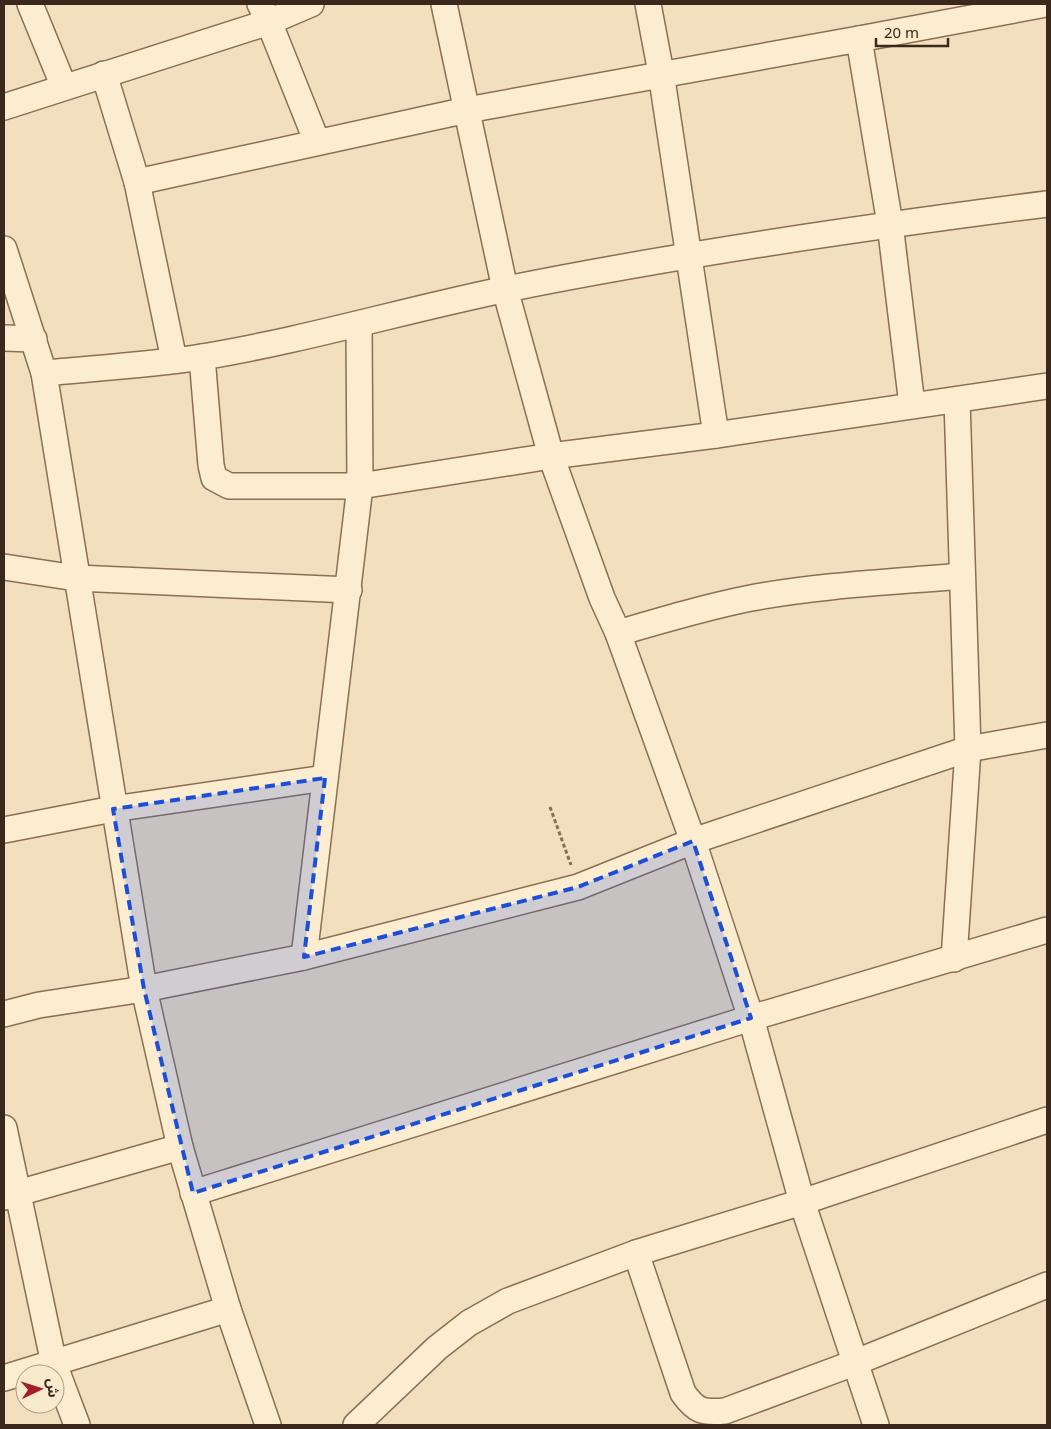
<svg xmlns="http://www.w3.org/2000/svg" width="1051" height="1429" font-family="Georgia,'Noto Sans Arabic',serif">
<rect width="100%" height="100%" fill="#f2dfbd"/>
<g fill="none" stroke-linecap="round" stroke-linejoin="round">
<defs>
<g id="minor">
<polyline points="30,4 64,87"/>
<polyline points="260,4 269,22 317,142"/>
<polyline points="444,4 505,289 551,456 602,598 618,633 693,841 751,1018 802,1202 876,1425"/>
<polyline points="648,4 661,73 716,435"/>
<polyline points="859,39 1046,4"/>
<polyline points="104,74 137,182 174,360"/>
<polyline points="4,107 269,22 311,4"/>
<polyline points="137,182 467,110 859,39 890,224 912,405"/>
<polyline points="4,249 44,373 144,989 180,1147 228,1309 268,1425"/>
<polyline points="4,338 34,339"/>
<polyline points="202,357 211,465 214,478 229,486 360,486 551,456 716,435 1047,386"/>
<path d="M44,373C97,368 150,365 202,357C305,340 405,310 507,289C685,253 866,227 1047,204"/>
<polyline points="4,567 76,578 349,590"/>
<path d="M618,633C662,620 706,607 751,598C821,585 892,582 962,576"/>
<polyline points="4,830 113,809 325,778"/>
<polyline points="304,957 360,486 359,325"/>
<polyline points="954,959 968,749 957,400"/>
<polyline points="4,1014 39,1005 144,989 304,957 578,887 693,841 968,749 1047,735"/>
<polyline points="4,1128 54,1364 77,1425"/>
<polyline points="193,1193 751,1018 1047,930"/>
<polyline points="4,1197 180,1147"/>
<path d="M636,1253L683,1393C696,1411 702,1413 725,1411L854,1363L1047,1285"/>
<polyline points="4,1378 228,1309"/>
<polyline points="356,1425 437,1348 469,1323 508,1301 636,1253 802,1202 1047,1120"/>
</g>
</defs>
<use href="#minor" stroke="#8b6f54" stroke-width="28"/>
<polyline stroke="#8b6f54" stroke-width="3" stroke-dasharray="4 2.5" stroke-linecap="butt" points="550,807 571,865"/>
<use href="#minor" stroke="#fcedd0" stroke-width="25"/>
</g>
<path fill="#1d4ed8" fill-opacity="0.2" stroke="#1d4ed8" stroke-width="4" stroke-dasharray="10 6" stroke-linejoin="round" d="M325,778L304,957L578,887L693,841L751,1018L193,1193L144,989L113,809Z"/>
<rect width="1051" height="1429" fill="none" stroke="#39281b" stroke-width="10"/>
<g transform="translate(40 1389) rotate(86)"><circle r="24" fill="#f8eacd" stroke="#ac9c86"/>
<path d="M0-4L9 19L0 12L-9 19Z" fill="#9f1f26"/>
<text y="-8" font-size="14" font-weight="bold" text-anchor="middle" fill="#39281b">ش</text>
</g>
<path d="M876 38v8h72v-8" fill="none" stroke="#39281b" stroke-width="2.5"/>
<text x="884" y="38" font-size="15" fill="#39281b" stroke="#f8eacd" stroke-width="4" paint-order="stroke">20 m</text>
</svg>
